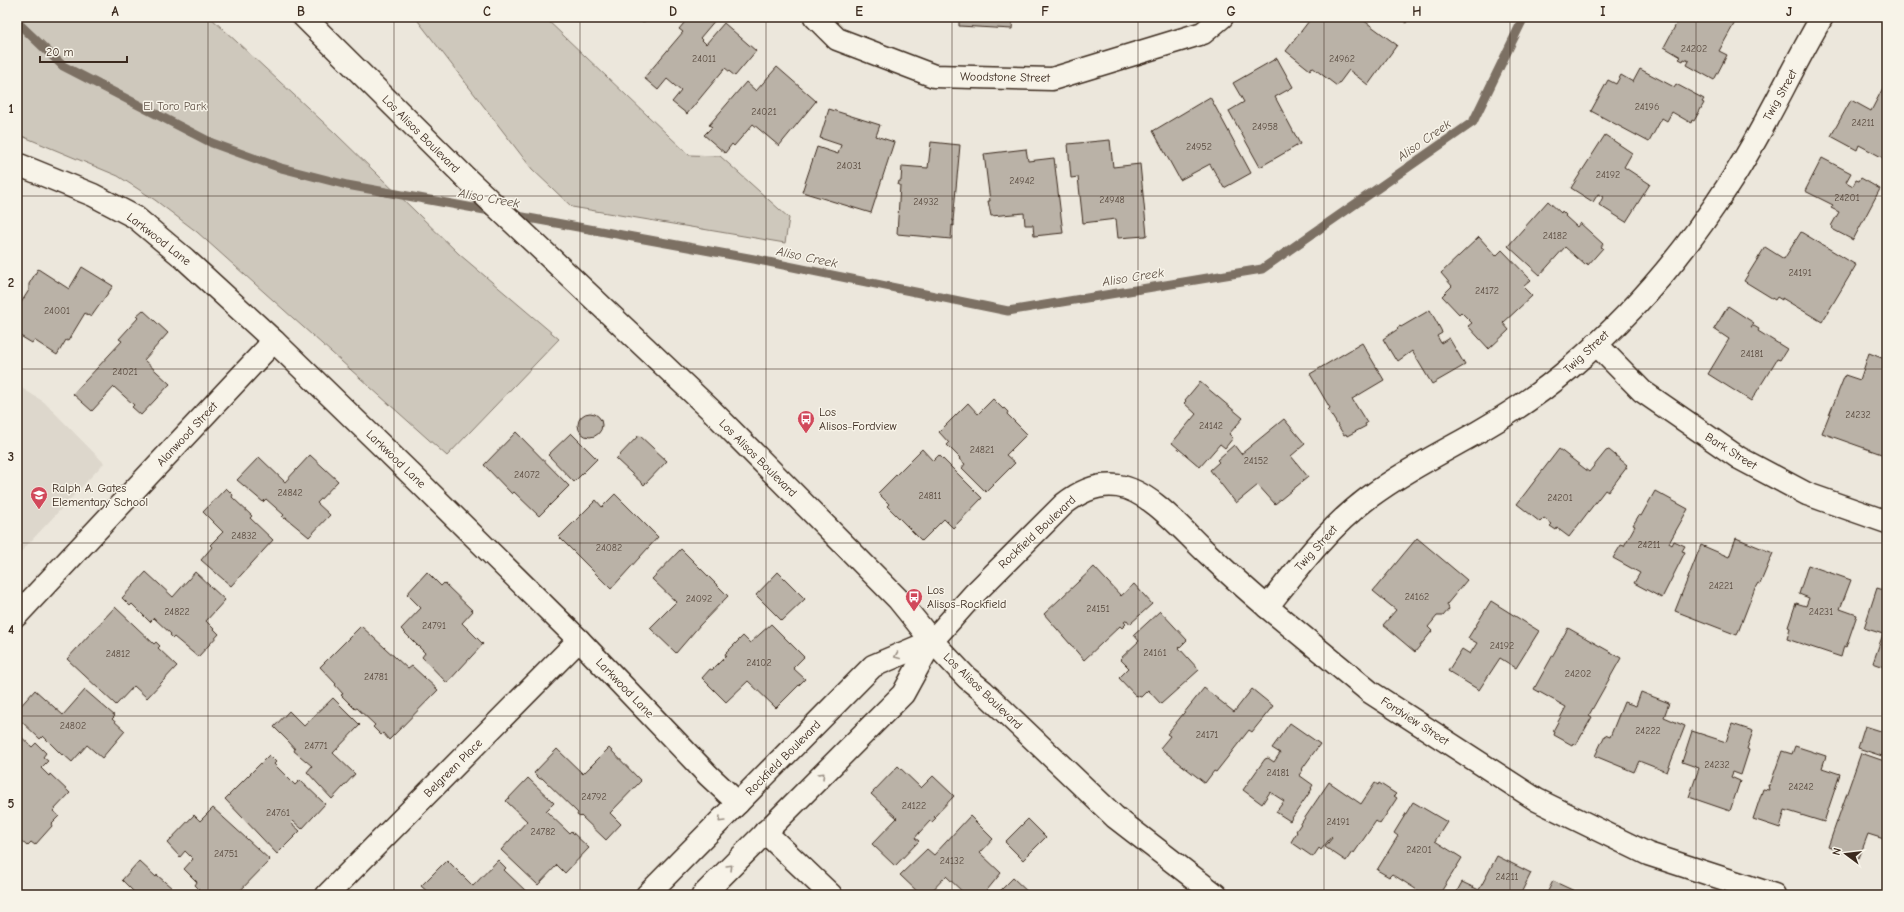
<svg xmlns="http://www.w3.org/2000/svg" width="1904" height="912" font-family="'Comic Neue',sans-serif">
<rect width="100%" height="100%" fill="#ece7dc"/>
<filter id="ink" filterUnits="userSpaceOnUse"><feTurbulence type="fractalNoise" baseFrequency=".025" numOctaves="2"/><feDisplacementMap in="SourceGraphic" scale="8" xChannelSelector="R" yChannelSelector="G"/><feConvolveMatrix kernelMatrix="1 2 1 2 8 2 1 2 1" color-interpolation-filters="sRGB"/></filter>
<g filter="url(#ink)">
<polygon fill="#ddd7cc" points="17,385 44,402 104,463 17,556"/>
<g fill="#cec8bc" stroke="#84796d">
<polygon points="17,17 210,17 335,133 459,254 559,339 447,456 197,232 155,200 118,176 17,134"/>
<polygon points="415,17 544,17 689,155 720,156 789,218 785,243 572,207 532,169"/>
</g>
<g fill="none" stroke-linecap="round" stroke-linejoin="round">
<g stroke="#7c7064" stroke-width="9">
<polyline points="17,22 63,66 212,143 281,168 347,185 496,212"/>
<polyline points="512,215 754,259 1008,311 1262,269 1473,122 1524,17"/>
</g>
</g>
<g fill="#bab2a7" stroke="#3b2a1e">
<polygon points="637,17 648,17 643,23"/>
<polygon points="689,17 714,17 716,19 700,38 706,44 724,23 756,51 735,76 725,68 687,114 672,102 681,91 667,79 658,90 644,78 683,32 679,29"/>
<polygon points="959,17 1013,17 1012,29 959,26"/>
<polygon points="1312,17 1359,17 1397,45 1368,85 1349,70 1337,86 1312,67 1310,70 1286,51"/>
<polygon points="1399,17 1410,17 1406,23"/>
<polygon points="1680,17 1738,17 1719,51 1727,55 1714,80 1687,65 1689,61 1684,59 1683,61 1679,59 1681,57 1664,47"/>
<polygon points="1277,58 1293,87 1275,97 1300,144 1260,167 1229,111 1244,102 1233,83"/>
<polygon points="777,67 816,101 779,146 753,124 734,146 732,144 725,153 704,135 712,127 709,125 746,82 756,91"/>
<polygon points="1640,69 1674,87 1676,84 1704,99 1702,102 1704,103 1694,121 1692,120 1691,123 1672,112 1667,121 1662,118 1649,142 1591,111 1608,80 1616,84 1621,75 1633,82"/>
<polygon points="1885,84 1887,84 1887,160 1859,145 1857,150 1831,136 1851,100 1871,111"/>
<polygon points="1210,97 1251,173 1224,188 1210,164 1180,180 1153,131"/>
<polygon points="829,109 880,125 876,136 894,142 871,213 802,192 817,147 838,154 841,145 820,138"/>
<polygon points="1605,135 1632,153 1624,167 1650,184 1626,222 1599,205 1603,197 1598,194 1593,202 1571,188"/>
<polygon points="1110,140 1113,167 1140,164 1147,235 1145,236 1118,238 1116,219 1083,223 1078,177 1071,178 1068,144"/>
<polygon points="931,142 960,145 953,221 954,221 954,226 952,225 951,239 897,234 900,185 898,185 899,181 901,181 902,166 928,168"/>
<polygon points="1026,149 1028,161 1054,158 1063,233 1034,236 1033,225 1025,225 1024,213 991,216 988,201 990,201 984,154"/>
<polygon points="1822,158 1851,173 1846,182 1853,186 1856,180 1859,181 1861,178 1880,189 1853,240 1832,229 1833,227 1831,226 1839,212 1831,208 1833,205 1805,191"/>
<polygon points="1548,201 1561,213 1562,211 1566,215 1565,216 1577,227 1580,223 1603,244 1601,247 1603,248 1588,265 1587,263 1585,265 1565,247 1540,275 1508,246"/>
<polygon points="1801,232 1856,265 1822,322 1782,298 1782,300 1777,297 1775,300 1744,281 1765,247 1784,259"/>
<polygon points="1479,237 1496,256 1502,250 1531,280 1523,287 1532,296 1503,323 1509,330 1489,349 1468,326 1472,323 1461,312 1459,314 1442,296 1452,286 1441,273"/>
<polygon points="82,267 113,286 91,317 85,313 68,341 66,340 57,355 34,340 32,343 17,334 17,314 19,311 17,309 29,290 29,284 38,269 69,289"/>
<polygon points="1728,306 1754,323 1751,327 1754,326 1759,329 1758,331 1787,349 1780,360 1777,359 1751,401 1708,374 1729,339 1714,329"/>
<polygon points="143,310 168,333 144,360 170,384 141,415 132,407 134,405 114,387 92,411 73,394 122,341 119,339 138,318 136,316"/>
<polygon points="1430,310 1441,330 1442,333 1437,336 1441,343 1449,338 1465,365 1432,384 1412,351 1398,361 1396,358 1395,359 1383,339 1398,329 1397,328 1400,326 1401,327"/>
<polygon points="1362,343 1384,380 1352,399 1367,423 1365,424 1366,426 1347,436 1346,434 1344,435 1328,410 1330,408 1310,374"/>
<polygon points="1869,353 1887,360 1887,456 1822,433 1845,375 1860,380"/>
<polygon points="1200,382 1243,418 1229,434 1233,438 1225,448 1220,444 1200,467 1172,443 1196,414 1184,403 1186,401 1185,400"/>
<polygon points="993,399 1003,409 1004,408 1008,412 1007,414 1027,434 1006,455 1015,463 986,492 962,468 965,464 959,459 960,458 947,445 949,443 939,432 968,403 978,414"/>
<circle cx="590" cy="425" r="12"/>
<polygon points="1284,419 1305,444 1291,456 1308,477 1275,504 1258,485 1236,503 1210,470 1219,462 1217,460 1234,445 1241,454"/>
<polygon points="516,432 569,486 539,516 514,492 512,494 484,465"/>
<polygon points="571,433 597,459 574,482 548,455"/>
<polygon points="639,435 667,461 644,485 616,459"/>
<polygon points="922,449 933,461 939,455 982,498 953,528 944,519 922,541 887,506 889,504 878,493"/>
<polygon points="1559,449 1589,472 1606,451 1609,450 1627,465 1625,467 1627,467 1608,492 1605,490 1569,537 1557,528 1556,530 1550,526 1552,524 1544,518 1540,522 1517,504"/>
<polygon points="310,455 338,481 317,503 330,515 309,537 286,518 284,519 282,517 284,515 266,499 263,502 237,480 259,457 285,482"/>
<polygon points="226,488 233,495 232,497 252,516 250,518 273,540 231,586 201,560 212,547 210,545 223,532 203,512"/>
<polygon points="1655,491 1688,509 1669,543 1672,545 1674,541 1685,546 1682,551 1685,552 1662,598 1634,583 1640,573 1613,558 1621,545 1624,546 1635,526 1633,525 1639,515 1641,516"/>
<polygon points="615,494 658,537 611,589 559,537 596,500 602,507"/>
<polygon points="1417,538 1467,580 1447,604 1449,609 1443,616 1437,616 1428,627 1432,631 1415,652 1383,625 1396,610 1373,591"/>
<polygon points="1736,538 1773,553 1760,584 1758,583 1755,588 1737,635 1675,611 1701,545 1729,557"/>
<polygon points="681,549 728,596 700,625 676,653 650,628 676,602 652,579"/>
<polygon points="1808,565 1851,580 1840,609 1857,615 1846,647 1844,646 1841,657 1787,639 1790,628 1788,627 1796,603 1806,606 1809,598 1799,594"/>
<polygon points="1094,567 1121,596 1134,584 1152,604 1130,624 1127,620 1124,622 1126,624 1122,628 1120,626 1084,660 1044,614"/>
<polygon points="146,572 173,597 195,572 225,600 206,621 219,634 198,657 174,637 173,638 170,635 171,634 154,618 150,622 132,604 130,606 122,598"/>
<polygon points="427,572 441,586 444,583 473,611 462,623 483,644 447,683 422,657 425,653 401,629 421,608 407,594"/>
<polygon points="778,572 805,599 782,621 756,595"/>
<polygon points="1877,588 1887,591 1887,668 1873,663 1883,634 1864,628"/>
<polygon points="1491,601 1539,631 1516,668 1500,658 1479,690 1448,671 1462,649 1470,654 1477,643 1468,638"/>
<polygon points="115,607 154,644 156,642 160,646 158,648 177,666 147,698 134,686 116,705 67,659"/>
<polygon points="1160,611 1187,640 1179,648 1199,670 1161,704 1148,690 1141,697 1135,695 1119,678 1129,668 1120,659 1139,641 1134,635"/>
<polygon points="771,624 804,657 793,668 805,679 776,708 748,681 726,702 702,678 710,669 712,670 726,656 725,654 743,636 750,643"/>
<polygon points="361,626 408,669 412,666 438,690 389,740 383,733 381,735 373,727 375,725 357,708 355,709 341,695 343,694 335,685 336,684 320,667"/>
<polygon points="1568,628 1621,658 1589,715 1592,717 1576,745 1573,743 1572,745 1554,735 1555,732 1553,731 1566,707 1534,689"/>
<polygon points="1204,688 1234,712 1252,689 1273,706 1252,732 1249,730 1216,772 1214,771 1205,783 1160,748 1170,736 1167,734"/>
<polygon points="35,690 63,715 85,690 115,716 112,719 125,731 102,758 87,745 72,762 63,754 62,755 43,736 40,739 20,720 19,722 17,720 17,710"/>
<polygon points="1641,692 1669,703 1664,717 1685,726 1667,772 1639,761 1634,772 1595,756 1605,735 1610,737 1624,702 1636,706"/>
<polygon points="333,698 360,725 333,753 355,774 332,799 307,772 312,766 294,751 295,749 289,742 274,727 289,711 304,726"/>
<polygon points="1290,723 1320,744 1302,769 1303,770 1299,775 1313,785 1311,788 1312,789 1290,821 1276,812 1284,801 1270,792 1262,804 1243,790 1265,759 1268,758 1274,762 1280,753 1272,748"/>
<polygon points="1732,724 1753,731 1747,749 1749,750 1741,775 1733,772 1731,777 1740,781 1730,811 1689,797 1699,768 1682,762 1692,731 1726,742"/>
<polygon points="1865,726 1887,733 1887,741 1882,756 1858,748"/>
<polygon points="17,733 32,747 36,743 46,753 43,757 48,761 41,768 49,776 50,774 70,793 53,811 59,816 51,824 52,826 35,845 31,842 27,846 17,837 21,833 17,829"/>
<polygon points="1795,746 1826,756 1822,768 1840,774 1824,822 1785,810 1780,828 1753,819 1763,789 1769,790 1768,785 1770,785 1782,751 1792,754"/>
<polygon points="609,748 641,781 610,813 621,824 606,840 581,816 580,817 577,815 578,813 542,778 540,779 534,773 557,749 583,774"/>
<polygon points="1861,753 1887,762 1887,840 1868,834 1859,858 1828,847"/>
<polygon points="269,755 276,762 274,764 295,785 300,780 325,804 302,829 293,821 291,823 300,831 277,854 225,799"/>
<polygon points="898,766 921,788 933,776 954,796 934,817 936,818 932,822 930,821 919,833 915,838 919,841 895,866 872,844 897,818 871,794"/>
<polygon points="528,778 554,803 546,811 569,833 571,831 589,848 565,873 557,865 538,885 501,850 527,821 506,801"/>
<polygon points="1329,782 1361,804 1375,783 1378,785 1379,783 1396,794 1394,796 1397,798 1380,824 1376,821 1354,853 1352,852 1346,861 1325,847 1332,838 1331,837 1321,850 1319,848 1313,857 1291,842 1297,832 1296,831"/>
<polygon points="1413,802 1447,822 1435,841 1462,858 1439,895 1425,895 1392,874 1389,877 1377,870 1398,836 1394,833"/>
<polygon points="213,808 270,860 236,895 205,895 195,885 197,882 184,869 193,859 185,851 180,857 167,843 194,815 200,821"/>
<polygon points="970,816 993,839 980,853 1001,873 983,895 966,895 946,876 928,895 921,895 900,875 927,849 934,855"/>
<polygon points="1028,819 1046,837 1023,860 1005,842"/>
<polygon points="1497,856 1531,873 1520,895 1455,895 1462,882 1479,890"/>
<polygon points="447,860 473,886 498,860 506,868 504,870 530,895 433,895 430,892 429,893 421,886"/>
<polygon points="139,861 156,877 157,875 180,895 137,895 122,880"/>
<polygon points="1013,878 1031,895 996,895"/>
<polygon points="1553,881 1583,895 1546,895"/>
</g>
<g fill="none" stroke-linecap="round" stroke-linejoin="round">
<defs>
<g id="minor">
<polyline points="815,17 837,39 934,76 1052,79 1203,33 1222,17"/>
<polyline points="17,164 93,195 135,217 185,259 274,341 417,480 579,640 708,775 738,803"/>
<polyline points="1596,344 1642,391 1739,458 1807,494 1887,522"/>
<polyline points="17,615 274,341"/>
<polyline points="765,832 831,895"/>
<polyline points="327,895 579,640"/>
<path d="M1774,895L1648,854L1537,800L1370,692L1267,607C1298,568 1328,528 1368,498C1403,472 1441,453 1478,432C1511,413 1542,392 1570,368C1631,316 1684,254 1727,187C1763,133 1789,73 1822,17"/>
</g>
<path id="tertiary" d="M932,641L974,594L1064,504C1079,492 1098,483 1118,486C1151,491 1183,531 1207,553C1227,572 1246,589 1267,607"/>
<g id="secondary">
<polyline points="304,17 465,177 711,410 898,599 932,641 967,678 983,691 1115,817 1216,895"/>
<polyline points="647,895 873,666 932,641"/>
<polyline points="703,895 903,694 932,641"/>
</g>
</defs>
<use href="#minor" stroke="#3b2a1e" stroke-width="25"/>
<use href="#tertiary" stroke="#3b2a1e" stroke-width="25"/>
<use href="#secondary" stroke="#3b2a1e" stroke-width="25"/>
<use href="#minor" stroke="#f7f3e8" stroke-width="22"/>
<use href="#tertiary" stroke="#f7f3e8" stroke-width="22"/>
<use href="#secondary" stroke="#f7f3e8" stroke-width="22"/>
</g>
<defs><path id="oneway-chevron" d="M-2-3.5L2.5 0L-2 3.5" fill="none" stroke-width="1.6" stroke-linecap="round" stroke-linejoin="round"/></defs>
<g stroke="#998e83">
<use href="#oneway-chevron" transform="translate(897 656) rotate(157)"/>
<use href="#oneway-chevron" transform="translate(822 775) rotate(-45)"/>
<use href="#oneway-chevron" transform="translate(721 820) rotate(135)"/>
<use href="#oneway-chevron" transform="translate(730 867) rotate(-45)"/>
</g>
</g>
<path fill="none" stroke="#3b2a1e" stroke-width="1" stroke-opacity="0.55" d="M208,17V895M394,17V895M580,17V895M766,17V895M952,17V895M1138,17V895M1324,17V895M1510,17V895M1696,17V895M17,196H1887M17,369H1887M17,543H1887M17,716H1887"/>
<defs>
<symbol id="bus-pin" viewBox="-11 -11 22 30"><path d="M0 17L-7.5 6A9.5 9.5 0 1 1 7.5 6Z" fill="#d1495b" stroke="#f7f3e8"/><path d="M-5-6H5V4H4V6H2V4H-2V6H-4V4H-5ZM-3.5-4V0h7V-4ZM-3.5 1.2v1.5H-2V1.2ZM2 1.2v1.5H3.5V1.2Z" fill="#fff"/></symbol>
<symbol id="school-pin" viewBox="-11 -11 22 30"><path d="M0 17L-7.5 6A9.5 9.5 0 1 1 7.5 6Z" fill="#d1495b" stroke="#f7f3e8"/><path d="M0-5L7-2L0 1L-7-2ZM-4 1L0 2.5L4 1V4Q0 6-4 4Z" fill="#fff"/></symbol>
</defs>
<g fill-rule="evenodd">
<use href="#bus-pin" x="796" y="409" width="20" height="27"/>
<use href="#school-pin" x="29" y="485" width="20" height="27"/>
<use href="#bus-pin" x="904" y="587" width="20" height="27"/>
</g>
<g text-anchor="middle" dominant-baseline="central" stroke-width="3" stroke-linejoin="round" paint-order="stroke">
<g font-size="10" fill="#5b4c40">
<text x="1694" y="49">24202</text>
<text x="704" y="59">24011</text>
<text x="1342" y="59">24962</text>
<text x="1647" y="107">24196</text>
<text x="764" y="112">24021</text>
<text x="1863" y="123">24211</text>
<text x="1265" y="127">24958</text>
<text x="1199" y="147">24952</text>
<text x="849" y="166">24031</text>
<text x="1608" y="175">24192</text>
<text x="1022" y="181">24942</text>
<text x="1847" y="198">24201</text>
<text x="1112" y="200">24948</text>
<text x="926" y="202">24932</text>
<text x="1555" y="236">24182</text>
<text x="1800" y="273">24191</text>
<text x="1487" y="291">24172</text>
<text x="57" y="311">24001</text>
<text x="1752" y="354">24181</text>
<text x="125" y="372">24021</text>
<text x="1858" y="415">24232</text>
<text x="1211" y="426">24142</text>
<text x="982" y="450">24821</text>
<text x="1256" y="461">24152</text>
<text x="527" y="475">24072</text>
<text x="290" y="493">24842</text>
<text x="930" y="496">24811</text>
<text x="1560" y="498">24201</text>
<text x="244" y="536">24832</text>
<text x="1649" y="545">24211</text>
<text x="609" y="548">24082</text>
<text x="1721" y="586">24221</text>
<text x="1417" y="597">24162</text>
<text x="699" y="599">24092</text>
<text x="1098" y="609">24151</text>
<text x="177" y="612">24822</text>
<text x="1821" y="612">24231</text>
<text x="434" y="626">24791</text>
<text x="1502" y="646">24192</text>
<text x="1155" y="653">24161</text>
<text x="118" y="654">24812</text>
<text x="759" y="663">24102</text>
<text x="1578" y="674">24202</text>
<text x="376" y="677">24781</text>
<text x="73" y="726">24802</text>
<text x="1648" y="731">24222</text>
<text x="1207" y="735">24171</text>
<text x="316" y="746">24771</text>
<text x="1717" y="765">24232</text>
<text x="1278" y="773">24181</text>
<text x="1801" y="787">24242</text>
<text x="594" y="797">24792</text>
<text x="914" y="806">24122</text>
<text x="278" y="813">24761</text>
<text x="1338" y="822">24191</text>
<text x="543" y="832">24782</text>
<text x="1419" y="850">24201</text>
<text x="226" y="854">24751</text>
<text x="952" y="861">24132</text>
<text x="1507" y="877">24211</text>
</g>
<g font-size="12" fill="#3b2a1e" stroke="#f7f3e8">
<text transform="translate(1005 77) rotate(1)">Woodstone Street</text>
<text transform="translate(1780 95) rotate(-61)">Twig Street</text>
<text transform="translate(421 134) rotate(45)">Los Alisos Boulevard</text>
<text transform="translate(159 239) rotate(38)">Larkwood Lane</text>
<text transform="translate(1586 352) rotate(-43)">Twig Street</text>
<text transform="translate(187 434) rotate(-47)">Alanwood Street</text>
<text transform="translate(1731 451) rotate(32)">Bark Street</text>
<text transform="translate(758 458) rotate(45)">Los Alisos Boulevard</text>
<text transform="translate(396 459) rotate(44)">Larkwood Lane</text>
<text transform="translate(1037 532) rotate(-43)">Rockfield Boulevard</text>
<text transform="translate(1316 548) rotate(-48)">Twig Street</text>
<text transform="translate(625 688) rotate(46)">Larkwood Lane</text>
<text transform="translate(983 691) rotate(44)">Los Alisos Boulevard</text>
<text transform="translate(1415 721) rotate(33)">Fordview Street</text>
<text transform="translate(783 758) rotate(-45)">Rockfield Boulevard</text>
<text transform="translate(453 768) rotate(-45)">Belgreen Place</text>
</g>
<g font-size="12" fill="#605246" stroke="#f7f3e8">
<text x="175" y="106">El Toro Park</text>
</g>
<g font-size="12" fill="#3b2a1e" stroke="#f7f3e8" text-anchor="start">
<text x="819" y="412">Los<tspan x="819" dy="14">Alisos-Fordview</tspan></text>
<text x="52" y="488">Ralph A. Gates<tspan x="52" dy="14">Elementary School</tspan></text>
<text x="927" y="590">Los<tspan x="927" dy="14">Alisos-Rockfield</tspan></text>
</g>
<g font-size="13" font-style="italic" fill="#615347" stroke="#f7f3e8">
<text transform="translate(1424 140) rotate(-35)">Aliso Creek</text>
<text transform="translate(489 198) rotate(10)">Aliso Creek</text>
<text transform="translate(807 257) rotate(12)">Aliso Creek</text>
<text transform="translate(1133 277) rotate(-9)">Aliso Creek</text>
</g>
</g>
<rect width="1904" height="912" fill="none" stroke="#f7f3e8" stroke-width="44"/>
<g transform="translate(1846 854) rotate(285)" stroke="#f7f3e8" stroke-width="3" paint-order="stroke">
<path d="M0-3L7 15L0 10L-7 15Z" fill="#3b2a1e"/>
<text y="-6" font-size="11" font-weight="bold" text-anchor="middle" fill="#3b2a1e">N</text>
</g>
<path d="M40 56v6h87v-6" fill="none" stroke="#3b2a1e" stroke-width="2"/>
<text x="46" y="56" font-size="12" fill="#3b2a1e" stroke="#f7f3e8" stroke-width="3" paint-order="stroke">20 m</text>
<rect x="22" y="22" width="1860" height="868" fill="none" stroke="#3b2a1e" stroke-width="1.5"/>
<g font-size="13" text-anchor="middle" font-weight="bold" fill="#3b2a1e">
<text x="115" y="16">A</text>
<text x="301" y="16">B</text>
<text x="487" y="16">C</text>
<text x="673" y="16">D</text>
<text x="859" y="16">E</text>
<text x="1045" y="16">F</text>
<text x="1231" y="16">G</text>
<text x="1417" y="16">H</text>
<text x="1603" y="16">I</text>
<text x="1789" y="16">J</text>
<text x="11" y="113">1</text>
<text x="11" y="287">2</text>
<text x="11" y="461">3</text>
<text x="11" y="634">4</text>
<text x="11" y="808">5</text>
</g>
</svg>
